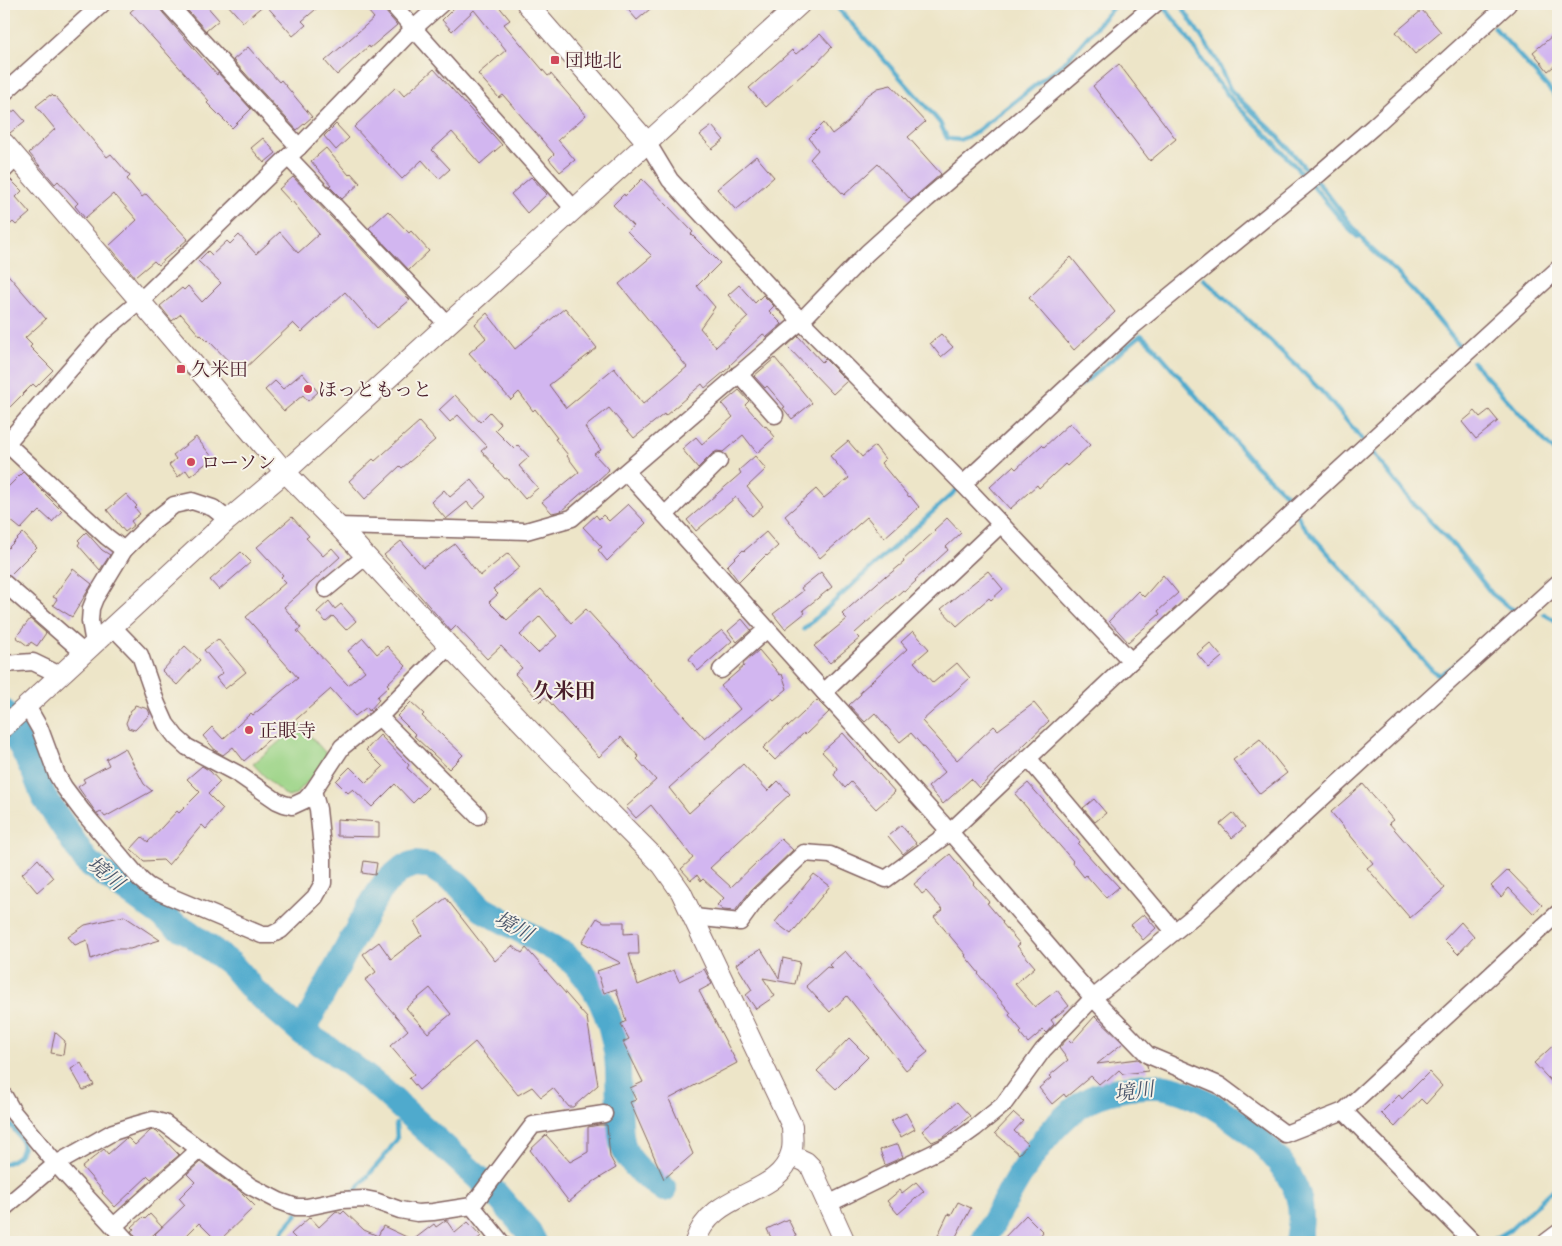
<svg xmlns="http://www.w3.org/2000/svg" width="1562" height="1246" font-family="'IM FELL Great Primer','Noto Serif JP',serif">
<rect width="100%" height="100%" fill="#f7f3e8"/>
<filter id="ink" filterUnits="userSpaceOnUse"><feTurbulence type="fractalNoise" baseFrequency=".02" numOctaves="2"/><feDisplacementMap in="SourceGraphic" scale="10" xChannelSelector="R" yChannelSelector="G"/><feConvolveMatrix kernelMatrix="1 2 1 2 8 2 1 2 1" color-interpolation-filters="sRGB"/></filter>
<filter id="wash" filterUnits="userSpaceOnUse"><feTurbulence type="fractalNoise" baseFrequency=".0096" numOctaves="4" result="noise"/><feDisplacementMap in="SourceGraphic" scale="20" xChannelSelector="R" yChannelSelector="G"/><feGaussianBlur stdDeviation="1.12" result="paint"/><feColorMatrix in="noise" values="0 0 0 0 0 0 0 0 0 0 0 0 0 0 0 0 0 1.4 0 .05"/><feComposite in="paint" operator="in"/></filter>
<g filter="url(#wash)">
<rect width="100%" height="100%" fill="#ede5c8"/>
<polygon fill="#9cd487" stroke="#737a59" points="300,724 330,758 295,795 288,797 273,785 253,764"/>
<g fill="none" stroke-linecap="round" stroke-linejoin="round">
<g stroke="#50aacd" stroke-width="4.5">
<polyline points="834,4 930,111 940,123 947,138 951,139 959,140 972,135 1066,61 1116,4"/>
<polyline points="1180,4 1217,61 1230,89 1239,99 1275,133 1325,191 1366,244 1397,273 1418,296 1462,349"/>
<polyline points="1164,7 1184,32 1211,74 1237,106 1264,132 1307,179"/>
<polyline points="1494,27 1558,99"/>
<polyline points="1312,185 1351,231 1358,237"/>
<polyline points="1204,279 1298,367 1325,395 1362,439"/>
<polyline points="1473,362 1558,456"/>
<polyline points="1080,386 1141,335 1154,347 1256,466 1289,497 1294,506"/>
<polyline points="1373,453 1411,501 1456,548 1492,594 1510,608 1520,612"/>
<polyline points="1297,513 1301,523 1433,671 1440,675 1455,665 1509,617"/>
<polyline points="1544,614 1558,622"/>
<polyline points="804,629 961,486"/>
<path d="M4,1117C19,1135 37,1151 4,1164"/>
<polyline points="354,1192 384,1157 397,1139 396,1124"/>
<polyline points="277,1242 285,1228 297,1214"/>
<polyline points="1490,1242 1510,1230 1558,1184"/>
</g>
<g stroke="#50aacd" stroke-width="26">
<polyline points="4,712 35,774 44,797 87,862 175,925 188,932 231,964 254,991 302,1032 334,1052 381,1089 495,1193 529,1232 534,1242"/>
<path d="M302,1032L369,908L385,883L403,868L416,864L430,866L458,884L482,909L564,954C597,982 611,1015 617,1057C619,1072 618,1088 619,1103C620,1117 619,1135 624,1149C632,1167 649,1178 664,1189"/>
<path d="M983,1242C1007,1196 1044,1122 1091,1099C1110,1090 1145,1083 1166,1087C1212,1096 1278,1146 1296,1190C1303,1207 1301,1225 1298,1242"/>
</g>
</g>
<g id="blocks">
<g fill="#d2b6f0" fill-rule="evenodd">
<polygon points="139,4 160,4 160,9 163,13 217,75 218,73 251,109 232,128 207,103 209,101 130,12"/>
<polygon points="182,4 205,4 219,20 206,31"/>
<polygon points="227,4 322,4 302,21 306,25 293,36 265,4 243,22"/>
<polygon points="362,4 379,4 397,25 370,48 369,46 337,75 325,61 374,18"/>
<polygon points="458,4 497,4 510,20 504,24 548,76 551,74 586,115 558,140 575,160 560,172 549,159 554,154 503,95 499,98 478,74 506,50 474,10 452,31 442,20"/>
<polygon points="623,4 656,4 637,20"/>
<polygon points="1422,10 1441,32 1415,54 1396,32"/>
<polygon points="1558,31 1558,63 1548,71 1533,52"/>
<polygon points="820,34 832,47 815,65 814,64 766,107 749,88 792,50 796,54"/>
<polygon points="248,47 279,82 281,80 312,117 297,130 233,60"/>
<polygon points="1119,64 1176,139 1150,161 1093,86"/>
<polygon points="434,69 502,145 480,164 452,132 432,150 450,169 439,179 422,160 402,179 354,127 396,87 404,96"/>
<polygon points="891,85 925,122 908,137 941,174 911,200 878,164 844,195 810,159 818,150 809,138 824,123 832,134 848,122 865,97 878,88"/>
<polygon points="50,95 50,96 52,95 54,97 55,96 107,157 111,154 130,176 127,179 142,197 146,194 188,239 158,265 154,261 135,277 109,246 137,220 116,196 115,197 113,194 85,218 75,206 78,203 58,181 55,184 29,153 55,129 36,106"/>
<polygon points="15,110 25,121 10,133 4,131 4,119"/>
<polygon points="336,124 349,138 336,150 324,136"/>
<polygon points="712,126 724,140 712,149 700,135"/>
<polygon points="263,138 276,153 264,163 251,148"/>
<polygon points="326,148 349,175 351,173 360,183 342,199 329,186 331,185 311,161"/>
<polygon points="756,156 774,177 736,210 717,189"/>
<polygon points="293,177 410,300 377,328 345,292 302,332 293,323 240,373 208,340 207,341 201,335 200,336 181,314 172,321 160,306 182,288 184,290 188,286 202,302 221,283 198,261 208,251 212,255 227,241 230,244 239,235 256,254 280,232 298,253 319,234 292,201 291,202 279,189"/>
<polygon points="531,177 547,194 527,213 511,194"/>
<polygon points="10,179 22,191 16,197 30,213 16,225 13,222 4,230 4,183"/>
<polygon points="642,179 693,232 691,234 720,263 697,286 715,307 700,328 716,347 748,317 728,295 739,285 755,303 763,295 774,306 769,311 782,324 767,337 763,334 730,365 731,366 705,388 702,384 665,416 664,414 634,438 609,408 585,427 601,450 594,454 609,470 586,491 585,490 561,511 552,513 542,502 579,472 567,456 568,455 555,439 557,438 535,409 533,411 519,392 511,400 469,353 486,338 475,324 487,313 515,349 565,308 597,348 549,385 566,408 614,368 643,404 687,367 619,284 652,256 627,231 633,226 613,205 624,194 625,196"/>
<polygon points="388,211 409,233 411,231 429,251 409,270 369,228"/>
<polygon points="1071,257 1115,312 1074,350 1029,298"/>
<polygon points="4,270 46,319 25,338 32,345 30,347 53,370 36,387 33,384 4,413"/>
<polygon points="941,334 953,347 941,357 930,343"/>
<polygon points="798,336 822,362 825,359 847,381 833,394 787,346"/>
<polygon points="775,358 812,403 792,419 783,408 785,407 767,386 765,388 754,376"/>
<polygon points="302,373 318,392 308,401 303,395 284,411 265,390 275,381 283,389"/>
<polygon points="739,390 749,401 745,405 765,427 766,426 775,437 757,453 743,435 723,452 717,451 712,454 698,468 682,449 696,437 702,444 733,417 722,404"/>
<polygon points="455,395 480,422 490,412 501,424 495,430 514,449 518,445 529,457 519,466 538,488 525,499 507,478 505,479 494,467 495,466 481,451 487,446 458,415 450,422 439,410"/>
<polygon points="1489,410 1498,421 1476,439 1462,422 1475,411 1480,417"/>
<polygon points="419,422 435,440 402,468 400,466 365,499 349,481 373,459 375,461"/>
<polygon points="1070,423 1090,445 1067,466 1065,464 1039,488 1037,485 1010,509 990,487 1013,466 1016,469 1042,445 1044,447"/>
<polygon points="196,437 213,458 190,476 186,470 178,477 169,465 176,459 173,455"/>
<polygon points="848,441 862,457 875,446 885,459 881,463 909,497 910,496 919,507 884,538 867,517 820,558 785,516 816,489 824,498 849,478 830,456"/>
<polygon points="755,456 766,469 747,487 763,506 752,516 736,497 696,531 687,520 741,473 739,470"/>
<polygon points="23,472 62,511 52,522 40,511 36,515 35,514 21,529 4,515 4,491"/>
<polygon points="471,479 486,497 473,509 467,502 446,519 431,502 444,490 450,497"/>
<polygon points="126,494 137,506 135,508 140,514 131,521 134,525 125,532 107,510"/>
<polygon points="628,504 646,523 607,561 598,550 602,547 583,527 596,515 599,519 603,515 609,521"/>
<polygon points="292,517 309,536 306,538 323,556 332,548 340,557 284,607 301,628 297,631 348,685 365,671 348,651 363,638 377,654 387,646 406,666 387,684 389,686 377,697 379,700 369,711 367,707 355,716 331,689 276,737 274,735 244,761 233,747 223,755 216,751 203,736 212,727 223,739 251,713 253,715 298,678 267,643 268,642 246,617 286,582 281,577 283,575 257,547"/>
<polygon points="947,518 961,533 946,547 948,550 915,580 916,581 904,592 903,590 855,633 860,638 830,663 814,646 847,619 842,614 885,576 886,577 904,562 903,560 935,531 934,530"/>
<polygon points="86,532 102,550 110,555 100,570 78,545 80,542 78,540"/>
<polygon points="766,532 778,546 767,556 766,555 739,582 727,566 743,550 744,551"/>
<polygon points="23,533 37,548 10,575 4,573 4,552"/>
<path d="M401,541L423,567L455,544L480,576L508,553L520,567L493,589L498,594L489,602L507,620L541,589L571,623L586,609L705,739L740,709L721,686L744,666L743,664L759,650L780,675L782,674L787,689L774,700L772,698L738,726L669,788L689,813L743,764L768,791L778,781L790,794L710,868L731,887L781,839L793,850L751,890L735,911L723,910L717,905L724,898L703,879L701,881L697,875L691,880L681,869L693,858L651,805L636,818L626,807L656,780L637,759L639,757L621,737L599,757L545,697L540,702L515,674L522,668L501,646L487,659L456,626L451,631L384,555ZM540,616L557,636L538,653L520,635Z"/>
<polygon points="241,552 251,562 219,590 210,580"/>
<polygon points="73,569 92,584 72,617 53,605 57,599 53,597"/>
<polygon points="988,571 1003,589 991,600 989,598 957,626 941,609"/>
<polygon points="821,572 832,587 803,610 805,613 785,629 773,614 803,591 801,588"/>
<polygon points="1163,575 1178,593 1158,611 1160,614 1128,642 1109,621 1138,591 1144,597"/>
<polygon points="329,601 335,609 341,604 356,621 346,630 333,616 326,622 317,612"/>
<polygon points="30,619 46,633 37,646 31,642 28,646 16,637"/>
<polygon points="742,619 751,630 737,642 728,631"/>
<polygon points="722,630 732,641 698,671 689,659 695,652"/>
<polygon points="913,631 929,649 914,662 933,683 957,663 970,678 922,721 957,760 994,726 998,730 1034,703 1049,721 979,788 971,779 943,804 928,787 945,772 911,733 900,742 875,713 865,722 849,705 861,694 860,692 907,649 901,642"/>
<polygon points="218,639 246,672 225,689 216,678 223,673 204,650"/>
<polygon points="1210,643 1222,657 1209,668 1197,654"/>
<polygon points="185,646 200,660 177,685 162,671"/>
<polygon points="817,700 829,712 805,735 804,733 775,760 763,748 787,725 788,727"/>
<polygon points="411,702 424,714 422,716 463,755 449,769 414,736 416,735 397,716"/>
<polygon points="135,705 148,709 150,714 135,730 128,728 126,723 131,710 134,708"/>
<polygon points="843,733 895,792 876,809 851,782 845,788 834,775 837,768 822,752"/>
<polygon points="380,735 409,765 407,768 428,788 413,803 395,784 372,807 353,789 348,793 336,781 350,767 366,783 383,767 366,750"/>
<polygon points="1260,739 1287,773 1260,794 1233,760"/>
<polygon points="125,748 144,784 152,791 105,817 101,812 97,814 78,787 85,782 83,779 109,765 106,759"/>
<polygon points="202,766 210,771 220,782 208,794 223,809 206,829 202,825 168,865 163,860 144,861 131,849 142,837 148,842 177,811 179,813 200,792 187,779"/>
<polygon points="1028,783 1080,842 1078,844 1105,874 1106,873 1119,887 1106,898 1086,875 1084,877 1072,862 1073,861 1015,794"/>
<polygon points="1363,784 1393,820 1389,823 1445,888 1410,918 1367,868 1373,863 1331,812"/>
<polygon points="1094,799 1106,813 1095,822 1083,808"/>
<polygon points="1233,813 1245,827 1232,838 1220,824"/>
<polygon points="337,819 379,822 379,837 337,836"/>
<polygon points="901,825 916,843 903,854 888,836"/>
<polygon points="950,854 974,883 973,884 989,902 987,903 1003,922 1002,923 1020,944 1017,946 1035,967 1015,984 1035,1007 1057,990 1069,1006 1051,1020 1054,1024 1046,1033 1043,1030 1028,1043 1020,1033 1022,1031 1009,1015 1011,1013 978,974 979,973 965,956 966,955 934,917 943,910 926,891 922,894 914,884"/>
<polygon points="38,859 53,878 37,892 22,874"/>
<polygon points="364,861 377,863 375,875 362,873"/>
<polygon points="1508,870 1542,905 1534,914 1509,888 1501,897 1491,886"/>
<polygon points="814,874 830,886 791,934 775,922"/>
<path d="M446,898L495,961L512,946L522,953L526,948L587,1018L598,1085L573,1107H569L553,1088L541,1097L532,1087L518,1095L475,1042L419,1090L409,1078L414,1074L390,1046L408,1030L365,980L376,972L363,954L379,942L391,959L422,935L414,922ZM430,988L451,1014L428,1033L406,1008Z"/>
<polygon points="1144,914 1156,928 1143,940 1131,925"/>
<polygon points="124,916 160,940 130,949 115,949 91,959 87,940 75,945 68,937 85,925"/>
<polygon points="597,918 604,922 624,922 624,934 638,933 639,954 629,954 638,985 674,970 679,981 704,969 712,984 699,991 737,1063 669,1099 693,1154 664,1179 630,1102 636,1100 630,1088 643,1082 623,1042 629,1039 621,1024 626,1021 616,989 604,993 597,971 621,963 582,942"/>
<polygon points="1461,922 1474,937 1458,954 1444,940"/>
<polygon points="761,949 779,978 783,958 800,962 795,984 763,978 775,996 756,1009 746,995 752,990 736,964"/>
<polygon points="845,951 864,973 928,1052 906,1070 847,996 830,1012 806,986 827,967 832,968 829,965"/>
<polygon points="1095,1016 1123,1043 1097,1064 1138,1059 1147,1065 1148,1071 1123,1074 1119,1070 1107,1081 1105,1079 1099,1084 1091,1076 1066,1097 1064,1094 1052,1104 1039,1088 1051,1078 1049,1076 1068,1060 1059,1048 1067,1039 1071,1043"/>
<polygon points="55,1032 65,1041 63,1055 51,1053"/>
<polygon points="849,1038 868,1057 836,1089 817,1071"/>
<polygon points="1558,1041 1558,1089 1534,1063"/>
<polygon points="81,1063 94,1085 83,1090 71,1069"/>
<polygon points="1429,1072 1442,1086 1426,1104 1421,1099 1395,1127 1381,1113 1399,1095 1402,1099"/>
<polygon points="957,1102 970,1116 944,1137 932,1142 922,1131"/>
<polygon points="906,1113 915,1129 901,1137 891,1121"/>
<polygon points="1014,1113 1023,1121 1014,1131 1028,1144 1019,1154 995,1133"/>
<polygon points="599,1125 607,1125 610,1157 616,1168 593,1182 569,1202 530,1150 546,1135 570,1162 588,1152 588,1127"/>
<polygon points="153,1130 157,1132 179,1155 151,1179 148,1176 115,1207 102,1193 103,1191 82,1167 104,1149 108,1154 125,1139 128,1138 135,1145 150,1131"/>
<polygon points="898,1144 903,1157 885,1165 880,1150"/>
<polygon points="200,1162 239,1190 255,1206 218,1242 199,1223 180,1242 163,1242 155,1234 185,1205 179,1198 195,1182 187,1174"/>
<polygon points="916,1182 924,1191 898,1214 887,1201 900,1190 902,1193"/>
<polygon points="958,1202 971,1208 953,1242 938,1235 948,1214 951,1215"/>
<polygon points="337,1211 341,1214 344,1211 364,1230 378,1236 383,1226 413,1240 434,1224 436,1227 446,1220 455,1233 468,1222 481,1236 474,1242 299,1242 291,1234 310,1217 319,1227 335,1212"/>
<polygon points="150,1214 162,1227 145,1242 140,1242 131,1231 134,1229 132,1227 143,1217 145,1219"/>
<polygon points="1026,1215 1043,1232 1040,1236 1047,1242 1000,1242"/>
<polygon points="788,1219 799,1242 773,1242 767,1229"/>
</g>
</g>
</g>
<g filter="url(#ink)">
<use href="#blocks" fill-opacity="0" stroke="#836462" stroke-width="1"/>
<g fill="none" stroke-linecap="round" stroke-linejoin="round">
<defs>
<g id="minor">
<polyline points="392,4 574,209"/>
<polyline points="170,6 299,147"/>
<polyline points="4,93 102,4"/>
<polyline points="647,142 670,180 801,321 963,484 1131,661"/>
<polyline points="288,157 447,324"/>
<polyline points="4,170 17,157"/>
<polyline points="739,374 775,415"/>
<polyline points="4,441 107,537 124,550"/>
<polyline points="6,444 64,376 103,332 140,301 288,157 299,147 414,28 441,4"/>
<polyline points="626,472 950,832 1093,998 1148,1055 1219,1085 1285,1134 1344,1111 1558,913"/>
<polyline points="963,484 1133,326 1319,174 1373,127 1508,4"/>
<polyline points="665,515 719,461"/>
<polyline points="338,526 526,531 572,518 801,321 867,253 927,199 1155,4"/>
<polyline points="4,583 84,653"/>
<polyline points="326,589 366,556"/>
<polyline points="113,627 140,655 157,704 166,724 176,737 187,747 238,774 277,801 284,804 292,806 305,800 313,791 342,747 379,717 449,646"/>
<polyline points="94,644 90,621 91,608 95,598 124,550 152,522 174,505 192,501 213,508 228,520"/>
<polyline points="4,664 33,662 60,675"/>
<polyline points="721,670 767,629"/>
<polyline points="824,692 1001,524"/>
<polyline points="27,706 40,729 57,775 64,787 82,811 141,880 148,886 157,891 262,935 271,935 281,930 315,897 323,883 323,857 318,809 313,791"/>
<polyline points="379,717 478,816"/>
<polyline points="1028,758 1174,931"/>
<polyline points="694,917 740,922 758,897 804,853 830,855 886,879 950,832 1131,661 1558,269"/>
<polyline points="4,1096 13,1112 56,1164 128,1242"/>
<polyline points="1344,1111 1473,1242"/>
<polyline points="828,1204 954,1143 975,1128 1003,1105 1043,1050 1093,998 1195,915 1421,707 1558,583"/>
<polyline points="472,1206 533,1125 604,1114"/>
<polyline points="4,1208 56,1164 113,1132 135,1125 153,1120 164,1123 250,1186 279,1201 296,1207 307,1207 341,1200 365,1199 375,1201 400,1210 417,1213 433,1212 472,1206 501,1242"/>
<polyline points="114,1226 200,1149"/>
<polyline points="1546,1242 1558,1233"/>
</g>
<g id="tertiary">
<polyline points="527,4 647,142"/>
<path d="M4,143L140,301L285,472L338,526L449,646L553,755L662,865L681,892L792,1126C792,1135 794,1145 791,1153C779,1198 712,1189 695,1242"/>
<polyline points="4,727 228,520 285,472 800,4"/>
<polyline points="791,1155 806,1162 811,1167 845,1242"/>
</g>
</defs>
<use href="#minor" stroke="#836462" stroke-width="19"/>
<use href="#tertiary" stroke="#836462" stroke-width="22"/>
<use href="#minor" stroke="#fff" stroke-width="16"/>
<use href="#tertiary" stroke="#fff" stroke-width="20"/>
</g>
</g>
<g fill="#d1495b" stroke="#f7f3e8" stroke-width="2">
<rect x="550" y="55" width="10" height="10" rx="2.5"/>
<rect x="176" y="364" width="10" height="10" rx="2.5"/>
<circle cx="308" cy="389" r="5"/>
<circle cx="191" cy="462" r="5"/>
<circle cx="249" cy="730" r="5"/>
</g>
<g text-anchor="middle" dominant-baseline="central" stroke-width="4" stroke-linejoin="round" paint-order="stroke">
<g font-size="19" fill="#4a1f2b" stroke="#f7f3e8" text-anchor="start">
<text x="565" y="60">団地北</text>
<text x="191" y="369">久米田</text>
<text x="318" y="389">ほっともっと</text>
<text x="201" y="462">ローソン</text>
<text x="259" y="730">正眼寺</text>
</g>
<g font-size="20" font-style="italic" fill="#4c576c" stroke="#f7f3e8">
<text transform="translate(106 873) rotate(39)">境川</text>
<text transform="translate(514 926) rotate(29)">境川</text>
<text transform="translate(1134 1091) rotate(-8)">境川</text>
</g>
<g font-size="21" font-weight="bold" fill="#4a1f2b" stroke="#f7f3e8">
<text x="564" y="691">久米田</text>
</g>
</g>
<rect width="1562" height="1246" fill="none" stroke="#f7f3e8" stroke-width="20"/>
</svg>
